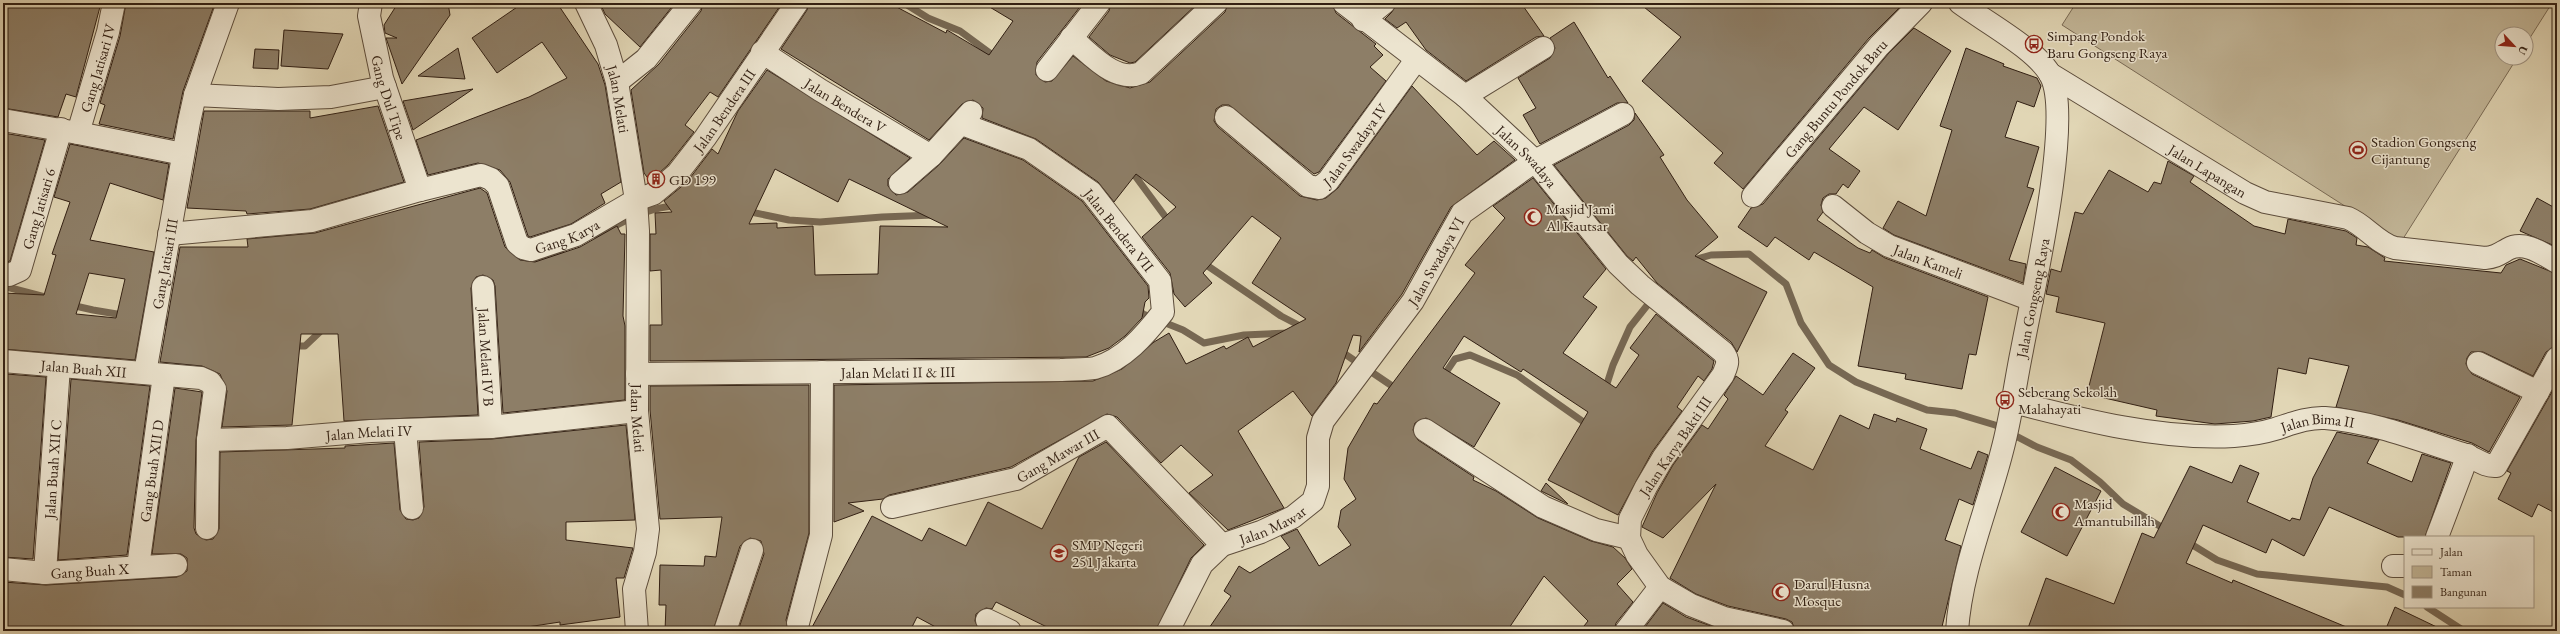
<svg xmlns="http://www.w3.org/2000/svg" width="2560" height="634" font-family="'EB Garamond',serif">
<rect width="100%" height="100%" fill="#e1d6b5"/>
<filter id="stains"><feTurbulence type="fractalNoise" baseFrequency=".005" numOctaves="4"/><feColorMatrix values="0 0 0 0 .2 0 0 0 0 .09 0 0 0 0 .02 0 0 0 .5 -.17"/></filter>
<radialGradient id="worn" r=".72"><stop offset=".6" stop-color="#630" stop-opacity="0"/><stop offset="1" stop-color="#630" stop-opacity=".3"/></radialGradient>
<polygon fill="#c3b799" stroke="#7a6b56" points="2076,3 2552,3 2526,44 2526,34 2502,34 2502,58 2517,58 2401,242 2062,25"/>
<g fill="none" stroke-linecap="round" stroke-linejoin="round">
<g stroke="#776853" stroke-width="7">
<polyline points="904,3 928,18 960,31 998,59"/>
<polyline points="1130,169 1170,223"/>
<polyline points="746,211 789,220 820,222 882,217 934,215"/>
<path d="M596,235C623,223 646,207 676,206"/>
<polyline points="1690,261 1711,255 1749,254 1786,284 1801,323 1829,365 1856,382 1898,399 1927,410 1955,413 1995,425 2037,447 2071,460 2100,482 2123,504 2168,531"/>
<polyline points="1202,262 1281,316 1304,328"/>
<polyline points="524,265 561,251"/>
<polyline points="3,286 45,297"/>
<polyline points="71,305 93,310 176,324"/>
<polyline points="1136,307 1143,314 1183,330 1204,343 1244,335 1288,333"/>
<polyline points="292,346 305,346 324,328"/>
<polyline points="1339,350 1398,390"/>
<polyline points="1442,378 1455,359 1470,355 1517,375 1585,423 1590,420"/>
<polyline points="1605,390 1613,365 1630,327 1653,298"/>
<polyline points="2186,541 2217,560 2257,574 2387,587 2405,595"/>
<polyline points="2427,607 2464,631"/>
</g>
</g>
<g fill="#8d7e67" stroke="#311f13" fill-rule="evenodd">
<polygon points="3,3 101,3 76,97 66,94 58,117 3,108"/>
<polygon points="126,3 215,3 183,91 173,139 99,124 105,105 100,103 120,36"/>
<polygon points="398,3 448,3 450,15 402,84 386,38 397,38 385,33 384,25"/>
<polygon points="523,3 557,3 598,64 605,85 621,182 601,194 605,203 571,224 530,237 528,236 510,182 500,170 478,163 428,175 416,140 529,97 567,78 542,42 497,73 472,38"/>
<polygon points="600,3 675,3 640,47 605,14"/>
<polygon points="703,3 782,3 718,97 710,92 685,125 694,132 668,165 650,181 644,173 631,90 659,64 701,11"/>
<polygon points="809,3 889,3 946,33 947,30 989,55 1013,21 983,3 1083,3 1037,62 1036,75 1045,82 1052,81 1073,56 1106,81 1130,88 1150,82 1225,12 1228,3 1332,3 1336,13 1376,44 1374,46 1383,55 1370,67 1386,81 1319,172 1314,174 1229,105 1222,105 1216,109 1214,121 1218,127 1300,196 1317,200 1326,198 1338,188 1412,86 1477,155 1494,141 1515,160 1451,207 1402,294 1359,352 1361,336 1353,335 1336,383 1312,416 1293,391 1238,431 1284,508 1228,530 1189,493 1213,475 1181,445 1161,463 1117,417 1107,414 1011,467 889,495 883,499 848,503 864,511 834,522 834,385 1093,381 1122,369 1154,342 1169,333 1186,364 1224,346 1226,349 1248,337 1253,347 1306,319 1252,283 1281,238 1252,216 1203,273 1212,283 1185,307 1174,294 1170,273 1142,237 1176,207 1156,189 1136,174 1114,202 1098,182 1036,139 982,118 983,108 973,100 962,104 929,140 781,49 807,10"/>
<polygon points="1111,3 1198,3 1135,62 1130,63 1110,55 1089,37 1109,11"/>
<polygon points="1396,3 1521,3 1544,36 1536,37 1466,81 1426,50 1406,22 1397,28 1385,19 1392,12"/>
<polygon points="1639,3 1904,3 1869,38 1743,189 1714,163 1723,153 1642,81 1681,37"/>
<polygon points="1574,22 1608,78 1610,76 1628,103 1617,103 1540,144 1523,115 1536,108 1518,78 1550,58 1555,48 1550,38"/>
<polygon points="1914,28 1951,51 1898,130 1864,107 1829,149 1860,171 1848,188 1843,184 1836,194 1829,194 1823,198 1821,205 1823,212 1817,220 1858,248 1870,253 1872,250 1885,258 1988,297 1976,355 1969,354 1962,389 1905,379 1906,374 1858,366 1873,287 1814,252 1809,260 1775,237 1767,247 1738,227 1751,208 1763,204 1888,54"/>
<polygon points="284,30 343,34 328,69 281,66"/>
<polygon points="458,48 465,79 418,76"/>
<polygon points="1966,48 2004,64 2003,66 2037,78 2041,86 2034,107 2017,101 2005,137 2039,147 2027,187 2034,189 2009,260 2026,264 2023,283 1894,235 1883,228 1898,201 1926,216 1952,130 1940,126"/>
<polygon points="255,49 279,50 278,69 253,68"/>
<path d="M767,70L910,158L888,179V186L896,195L908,192L939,165L964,138L1023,160L1082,201L1148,286L1149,298L1145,302L1142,318L1125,336L1109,348L1086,357L650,361V325H662L661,270L650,271V234H656L655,213L672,212L664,201L687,182L712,149L718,154L738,111ZM775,169L838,202L849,179L948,227L880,226L878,274L815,275L813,226L777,228V223L749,224Z"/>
<polygon points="473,89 413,130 403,101"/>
<polygon points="378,106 404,182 310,209 247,214 246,211 187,208 204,111 310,111 310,118"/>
<polygon points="1635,113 1664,155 1660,157 1687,200 1718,237 1695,256 1767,292 1737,352 1731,342 1657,283 1636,257 1633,261 1627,256 1554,165 1629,125 1634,120"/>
<polygon points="3,133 45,140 10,261 6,262 3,262"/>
<path d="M70,144L169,164L163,200L110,183L90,240L154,252L135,360L3,349V293L44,295L56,255L52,254L70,202L54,197ZM89,273L125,279L116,318L76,314Z"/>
<polygon points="2168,161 2194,176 2190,182 2254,226 2285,234 2288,219 2346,231 2357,238 2356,245 2368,247 2385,258 2384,261 2501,273 2506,265 2520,259 2557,274 2557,346 2546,352 2533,376 2483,352 2471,352 2467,358 2466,364 2472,374 2520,397 2489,452 2472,443 2398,420 2336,407 2349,366 2309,358 2306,374 2278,368 2271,417 2253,421 2215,424 2156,416 2157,410 2087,394 2105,323 2056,312 2059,297 2046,294 2051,269 2061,272 2075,212 2083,214 2109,170 2148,192 2154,182 2161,184"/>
<polygon points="1533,178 1606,269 1583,297 1597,307 1563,353 1616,388 1639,355 1630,348 1656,314 1714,361 1712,369 1704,381 1698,376 1677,407 1682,411 1652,452 1618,515 1548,480 1588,412 1523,369 1521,372 1464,336 1443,368 1500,403 1474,447 1426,418 1415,423 1413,430 1418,440 1474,477 1473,480 1496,491 1538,518 1591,541 1613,547 1625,558 1632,569 1617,584 1633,602 1616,623 1614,631 1580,631 1588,621 1544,576 1507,631 1207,631 1231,596 1224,591 1239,566 1250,573 1290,548 1281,536 1297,529 1319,566 1351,545 1338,527 1341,510 1356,499 1344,479 1348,448 1374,403 1377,404 1475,273 1465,265 1505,218 1493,206"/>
<polygon points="480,188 487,193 505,247 520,260 535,262 580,247 617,226 621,234 625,234 623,316 625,326 625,400 503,413 495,286 493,280 483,275 476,277 471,288 478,415 344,421 338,334 301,334 292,425 222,427 227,391 220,374 202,366 160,362 180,247 248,247 247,239 315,233"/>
<polygon points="2537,198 2557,209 2557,247 2520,231"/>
<polygon points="1793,353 1815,368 1785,410 1788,412 1765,446 1813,470 1840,415 1869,429 1874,414 1896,422 1897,418 1927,429 1920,449 1971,469 1978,451 1988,455 1973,505 1959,499 1945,540 1961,546 1941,631 1795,631 1792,622 1786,619 1728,606 1696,594 1670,578 1716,484 1663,538 1642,527 1657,493 1673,465 1702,425 1708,429 1728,399 1724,395 1736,376 1763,395"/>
<polygon points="6,374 46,377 33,559 3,557 3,442 7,394 3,394"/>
<polygon points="71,379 150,386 127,555 58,560"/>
<polygon points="2557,383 2557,514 2538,504 2532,517 2498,499 2511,473 2507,471"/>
<polygon points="809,385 809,533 786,620 789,631 738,631 764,554 761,541 750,538 740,546 713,631 665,631 666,605 659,605 660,565 704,566 705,556 716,557 722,517 660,519 650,410 650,386"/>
<polygon points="175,388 202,392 196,440 194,528 196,534 206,540 213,539 219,529 220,452 345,448 345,446 394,443 400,510 406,519 413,520 419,518 424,507 419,442 492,439 626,425 635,520 566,522 566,540 633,548 624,578 616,578 620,617 560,625 560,622 514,629 514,631 3,631 3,582 46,585 177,577 187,571 187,558 181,554 152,554"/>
<polygon points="2337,432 2379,440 2367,463 2412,482 2422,454 2451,463 2425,537 2398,537 2329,507 2304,556 2272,539 2266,553 2203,525 2186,563 2232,583 2233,580 2356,631 2027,631 2046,578 2114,604 2142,533 2154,538 2190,466 2232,483 2240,465 2259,473 2247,502 2290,521 2292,518 2300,520 2313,478"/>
<polygon points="1106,442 1204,545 1191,558 1156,631 1055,631 996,602 992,609 986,608 976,614 975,621 980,631 943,631 917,617 910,631 810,631 872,516 922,541 929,528 966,546 988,502 1042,529 1079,457"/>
<polygon points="2055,467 2101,491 2067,556 2021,532"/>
<polygon points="1546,483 1568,504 1541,491"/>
<polygon points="1663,603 1686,617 1725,631 1642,631"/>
<polygon points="2395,607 2445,631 2385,631"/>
</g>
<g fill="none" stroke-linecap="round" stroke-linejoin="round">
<defs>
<g id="minor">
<path id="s1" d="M371,3L369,16L382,78L420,190"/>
<path id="s2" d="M586,3L606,45L617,82L636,200L638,231L637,411L648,529L645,552L634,589L637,631"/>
<path id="s3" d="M1344,3L1465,96L1535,161L1618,264L1640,285L1723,352C1730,361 1727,365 1723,375L1663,458L1646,487L1630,519L1629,538L1637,555L1660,587L1691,605L1724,618L1783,631"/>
<polyline points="1363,20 1384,3"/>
<path d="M1071,38C1090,53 1115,84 1141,73L1216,3"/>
<path id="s4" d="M762,52L820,90L931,156"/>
<polyline points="1047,70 1099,3"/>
<path id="s5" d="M2050,74L2245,193L2265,202L2348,218C2365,225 2378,244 2395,248L2485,258C2496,257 2499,254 2508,249C2524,240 2543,254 2557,262"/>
<polyline points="617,82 646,59 691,3"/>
<polyline points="195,95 278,99 331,97 385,87"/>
<polyline points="1465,96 1543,48"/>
<path id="s6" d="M1226,117L1308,186L1319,188L1328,181L1416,60"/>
<polyline points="3,120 78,133 183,154"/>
<path id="s7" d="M78,133L108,32L114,3"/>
<polyline points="900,183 931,156 971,112"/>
<path id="s8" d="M1753,196L1879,46L1921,3"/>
<path id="s9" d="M1833,206L1867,233L1889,246L2032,300"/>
<path id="s10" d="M169,234L312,221L420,190L481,175L491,179L498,186L517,243L523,248L531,250L576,235L636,200L653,194L677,174L705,138L797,3"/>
<path id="s11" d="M3,275H9L20,270L61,129"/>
<path id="s12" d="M483,287L491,427"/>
<path id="s13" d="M3,361L201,378L210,382L215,389L208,440L287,438L371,431L491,427L637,411"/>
<polyline points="2478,363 2538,392"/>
<path id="s14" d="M145,373L189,122L195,95L228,3"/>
<path id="s15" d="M637,374L1061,370C1072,369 1084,370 1095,368C1124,360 1145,335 1163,312L1160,281L1091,192L1029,149L962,124"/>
<path id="s16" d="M2013,402C2083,420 2160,440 2234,436C2248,435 2262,433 2275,429C2291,424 2308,417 2325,418C2370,421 2419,440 2463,454C2474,457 2484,467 2496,466L2557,358"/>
<polyline points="405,430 412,508"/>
<polyline points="1425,430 1543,507 1596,530 1629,538"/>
<path id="s17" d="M892,507L1016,479L1108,426L1222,545"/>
<polyline points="207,528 208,440"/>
<polyline points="2437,537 2468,455"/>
<polyline points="2393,566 2405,566"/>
<path id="s18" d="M138,567L164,375"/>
<path id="s19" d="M3,569L45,573L176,565"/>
<path id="s20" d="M45,573L59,366"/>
<polyline points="987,620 1010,631"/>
<polyline points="798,623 821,535 822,372"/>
<polyline points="725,631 752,550"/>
<path id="s21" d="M1168,631L1202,564L1222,545L1261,532L1293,517L1313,501L1318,486V438L1323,421L1413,301L1462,213L1535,161L1623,114"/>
<polyline points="1626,631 1660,587"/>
<path id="s22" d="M1957,631C1961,570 1987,510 2002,451C2011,418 2015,384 2022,350C2032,296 2073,119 2051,76C2038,50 1984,21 1960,3"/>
</g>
</defs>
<use href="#minor" stroke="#5d4d3c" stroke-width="24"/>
<use href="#minor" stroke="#ece4cf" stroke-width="22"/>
</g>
<defs>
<symbol id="bus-ring" viewBox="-11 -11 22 22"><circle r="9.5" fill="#ece4cf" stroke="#8f2418" stroke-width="1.5"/><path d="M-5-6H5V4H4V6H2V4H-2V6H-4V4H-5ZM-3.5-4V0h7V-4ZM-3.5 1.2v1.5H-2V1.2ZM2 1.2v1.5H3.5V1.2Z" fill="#8f2418"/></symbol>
<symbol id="stadium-ring" viewBox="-11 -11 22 22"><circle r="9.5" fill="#ece4cf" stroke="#8f2418" stroke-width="1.5"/><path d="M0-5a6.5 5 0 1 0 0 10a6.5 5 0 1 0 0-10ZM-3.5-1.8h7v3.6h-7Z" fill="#8f2418"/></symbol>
<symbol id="building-ring" viewBox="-11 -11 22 22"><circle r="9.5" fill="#ece4cf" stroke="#8f2418" stroke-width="1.5"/><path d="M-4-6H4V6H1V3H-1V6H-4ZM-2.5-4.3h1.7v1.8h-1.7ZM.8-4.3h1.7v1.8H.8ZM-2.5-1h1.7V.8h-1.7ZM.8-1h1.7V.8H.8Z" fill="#8f2418"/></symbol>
<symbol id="mosque-ring" viewBox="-11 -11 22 22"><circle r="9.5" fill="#ece4cf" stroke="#8f2418" stroke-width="1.5"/><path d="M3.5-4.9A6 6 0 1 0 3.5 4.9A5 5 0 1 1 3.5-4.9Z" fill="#8f2418"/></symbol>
<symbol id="school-ring" viewBox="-11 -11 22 22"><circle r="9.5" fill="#ece4cf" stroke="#8f2418" stroke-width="1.5"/><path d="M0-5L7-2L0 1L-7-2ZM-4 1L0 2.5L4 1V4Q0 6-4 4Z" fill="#8f2418"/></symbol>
</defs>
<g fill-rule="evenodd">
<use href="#bus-ring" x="2024" y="34" width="20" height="20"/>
<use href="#stadium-ring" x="2348" y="140" width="20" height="20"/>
<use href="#building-ring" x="646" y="169" width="20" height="20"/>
<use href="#mosque-ring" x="1523" y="207" width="20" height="20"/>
<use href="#bus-ring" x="1995" y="390" width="20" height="20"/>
<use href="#mosque-ring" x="2051" y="502" width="20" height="20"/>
<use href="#school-ring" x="1049" y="543" width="20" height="20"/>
<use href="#mosque-ring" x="1771" y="582" width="20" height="20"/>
</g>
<g text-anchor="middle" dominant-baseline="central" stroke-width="3" stroke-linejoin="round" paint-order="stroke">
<g font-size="15" fill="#311f13" stroke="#ece4cf" text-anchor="start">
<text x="2047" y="35">Simpang Pondok<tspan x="2047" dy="17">Baru Gongseng Raya</tspan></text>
<text x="2371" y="141">Stadion Gongseng<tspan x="2371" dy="17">Cijantung</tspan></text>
<text x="669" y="179">GD 199</text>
<text x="1546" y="208">Masjid Jami<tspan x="1546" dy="17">Al Kautsar</tspan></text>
<text x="2018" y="391">Seberang Sekolah<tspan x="2018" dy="17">Malahayati</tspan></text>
<text x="2074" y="503">Masjid<tspan x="2074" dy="17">Amantubillah</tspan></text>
<text x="1072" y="544">SMP Negeri<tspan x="1072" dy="17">251 Jakarta</tspan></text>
<text x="1794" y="583">Darul Husna<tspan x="1794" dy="17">Mosque</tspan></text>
</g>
<g font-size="15" fill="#311f13" stroke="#ece4cf">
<text stroke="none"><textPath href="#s7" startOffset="68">Gang Jatisari IV</textPath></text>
<text stroke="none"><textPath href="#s1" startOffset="97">Gang Dul Tipe</textPath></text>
<text stroke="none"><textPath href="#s8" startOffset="128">Gang Buntu Pondok Baru</textPath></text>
<text stroke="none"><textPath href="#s2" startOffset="102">Jalan Melati</textPath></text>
<text stroke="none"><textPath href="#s4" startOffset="99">Jalan Bendera V</textPath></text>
<text stroke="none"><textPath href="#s10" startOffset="661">Jalan Bendera III</textPath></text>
<text stroke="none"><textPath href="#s6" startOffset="175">Jalan Swadaya IV</textPath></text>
<text stroke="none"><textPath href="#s3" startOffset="239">Jalan Swadaya</textPath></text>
<text stroke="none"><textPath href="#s5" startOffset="185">Jalan Lapangan</textPath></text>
<text stroke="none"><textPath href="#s11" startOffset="82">Gang Jatisari 6</textPath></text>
<text transform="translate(1119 230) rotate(51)">Jalan Bendera VII</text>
<text stroke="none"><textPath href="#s10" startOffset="454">Gang Karya</textPath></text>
<text stroke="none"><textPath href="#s21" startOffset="482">Jalan Swadaya VI</textPath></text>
<text stroke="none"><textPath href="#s9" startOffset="111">Jalan Kameli</textPath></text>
<text stroke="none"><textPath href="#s14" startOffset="111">Gang Jatisari III</textPath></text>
<text stroke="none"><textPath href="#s22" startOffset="342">Jalan Gongseng Raya</textPath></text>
<text stroke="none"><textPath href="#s12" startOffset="70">Jalan Melati IV B</textPath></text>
<text stroke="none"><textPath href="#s13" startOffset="81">Jalan Buah XII</textPath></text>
<text stroke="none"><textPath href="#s15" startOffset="261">Jalan Melati II &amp; III</textPath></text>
<text stroke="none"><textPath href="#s2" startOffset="423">Jalan Melati</textPath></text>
<text stroke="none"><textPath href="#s16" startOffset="310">Jalan Bima II</textPath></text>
<text stroke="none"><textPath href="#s13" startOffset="430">Jalan Melati IV</textPath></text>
<text transform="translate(1675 446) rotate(-56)">Jalan Karya Bakti III</text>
<text stroke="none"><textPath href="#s17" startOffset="175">Gang Mawar III</textPath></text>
<text stroke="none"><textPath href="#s20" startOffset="104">Jalan Buah XII C</textPath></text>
<text stroke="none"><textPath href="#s18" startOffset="97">Gang Buah XII D</textPath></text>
<text stroke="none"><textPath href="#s21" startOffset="157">Jalan Mawar</textPath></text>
<text stroke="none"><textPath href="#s19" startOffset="87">Gang Buah X</textPath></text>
</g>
</g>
<rect width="2560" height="634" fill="none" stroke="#e1d6b5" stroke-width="16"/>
<rect x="4" y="4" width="2552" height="626" fill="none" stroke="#311f13" stroke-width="2"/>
<rect x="8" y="8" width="2544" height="618" fill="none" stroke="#311f13"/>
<rect x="2404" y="536" width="130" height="72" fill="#ece4cf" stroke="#a19584"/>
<rect x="2412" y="549" width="20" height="6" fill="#ece4cf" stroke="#a19584"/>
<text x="2440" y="556" font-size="12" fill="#311f13">Jalan</text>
<rect x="2412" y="566" width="20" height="12" fill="#c3b799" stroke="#a19584"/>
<text x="2440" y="576" font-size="12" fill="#311f13">Taman</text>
<rect x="2412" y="586" width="20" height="12" fill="#8d7e67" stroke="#a19584"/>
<text x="2440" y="596" font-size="12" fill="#311f13">Bangunan</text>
<g transform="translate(2514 46) rotate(116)"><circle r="19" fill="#ece4cf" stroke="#a19584"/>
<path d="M0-3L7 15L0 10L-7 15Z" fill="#8f2418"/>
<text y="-6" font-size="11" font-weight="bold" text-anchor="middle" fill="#311f13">U</text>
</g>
<rect width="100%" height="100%" filter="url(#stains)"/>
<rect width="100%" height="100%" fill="url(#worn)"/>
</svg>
